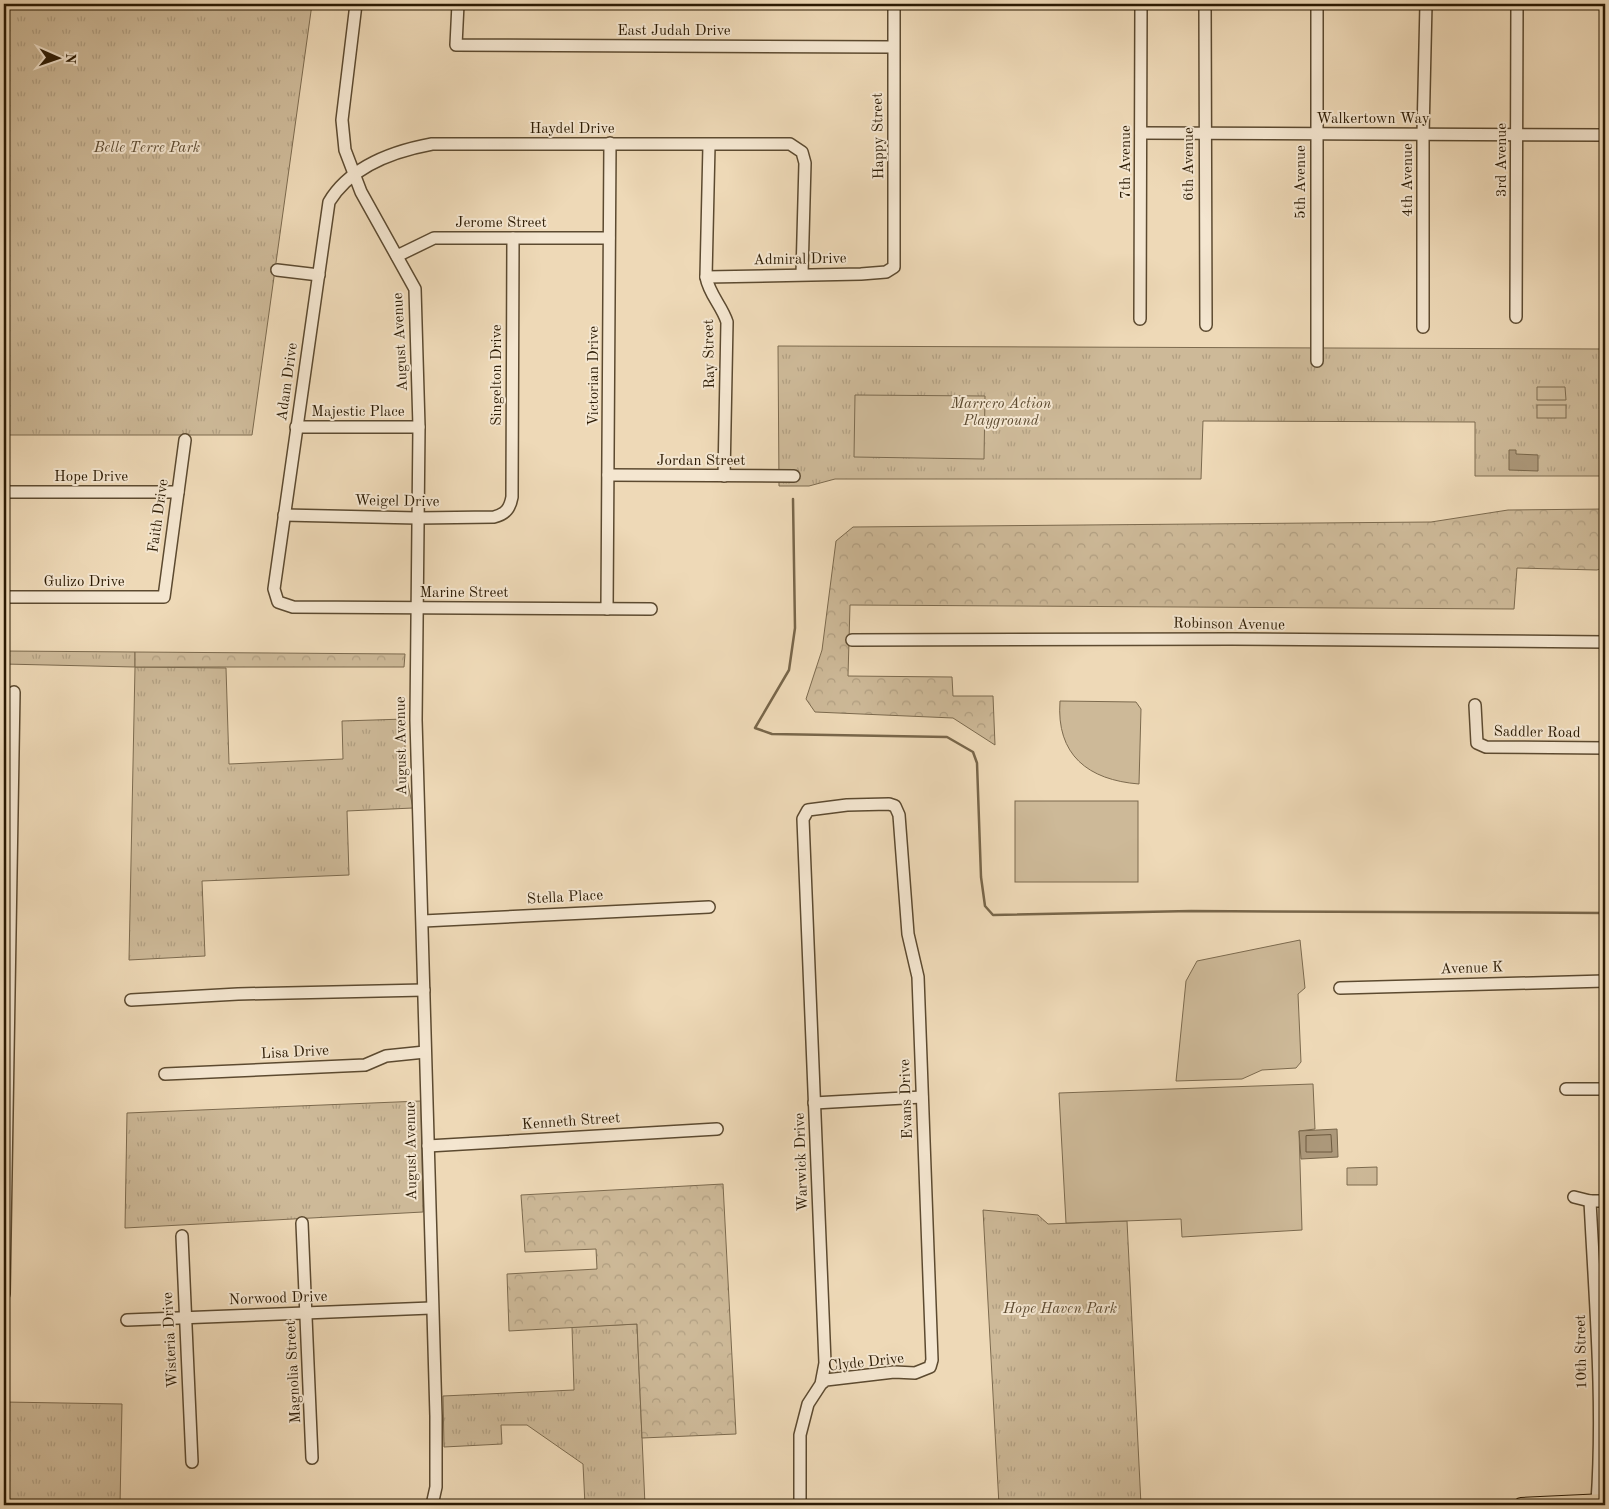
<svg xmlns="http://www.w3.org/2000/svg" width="1609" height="1509" font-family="'Old Standard TT',serif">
<defs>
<pattern id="grass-tufts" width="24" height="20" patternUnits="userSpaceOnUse" patternTransform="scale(1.25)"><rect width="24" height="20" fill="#cdb998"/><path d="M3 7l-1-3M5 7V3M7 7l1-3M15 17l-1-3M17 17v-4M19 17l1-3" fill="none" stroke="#b09e81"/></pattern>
<pattern id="forest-crowns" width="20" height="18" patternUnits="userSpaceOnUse" patternTransform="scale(1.25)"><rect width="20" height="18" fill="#cdb998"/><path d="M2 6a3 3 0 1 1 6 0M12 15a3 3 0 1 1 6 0" fill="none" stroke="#b09e81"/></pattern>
</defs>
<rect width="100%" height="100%" fill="#eed9b7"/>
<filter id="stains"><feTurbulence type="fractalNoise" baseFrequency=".004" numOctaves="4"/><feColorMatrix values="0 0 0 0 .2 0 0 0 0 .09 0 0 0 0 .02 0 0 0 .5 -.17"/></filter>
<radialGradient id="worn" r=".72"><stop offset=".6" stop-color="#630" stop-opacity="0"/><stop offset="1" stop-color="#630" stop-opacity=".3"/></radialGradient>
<g fill="url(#grass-tufts)" stroke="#7c6a4e">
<polygon points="4,4 312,4 252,435 4,435"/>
<polygon points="778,346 1605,349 1605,476 1475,476 1475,422 1203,421 1201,479 835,479 809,486 779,486"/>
<polygon points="4,651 135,652 135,667 226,668 229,764 343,759 342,721 405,719 405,770 413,808 347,811 349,875 202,881 205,956 129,960 135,667 4,664"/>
<polygon points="421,1101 423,1212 125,1228 127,1113"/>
<polygon points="983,1210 1038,1215 1048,1224 1127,1221 1141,1505 999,1505"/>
<polygon points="637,1324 645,1505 585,1505 583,1464 527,1425 501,1425 502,1444 444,1447 443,1396 574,1390 572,1327"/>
<polygon points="4,1402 122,1404 120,1505 4,1505"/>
</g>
<g fill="url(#forest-crowns)" stroke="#7c6a4e">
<polygon points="1605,509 1605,567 1597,570 1517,568 1514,609 850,605 848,676 952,677 953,696 993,696 995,745 953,718 815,712 806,699 822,650 836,541 853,527 1431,522 1508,510"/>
<polygon points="135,652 405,654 404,667 135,667"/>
<polygon points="723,1184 736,1434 642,1438 637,1324 509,1331 507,1274 597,1269 596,1249 525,1252 521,1195"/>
</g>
<g fill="#cdb998" stroke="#7c6a4e">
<polygon points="1537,387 1565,387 1566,400 1537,400"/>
<polygon points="855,395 985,396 984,459 854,457"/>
<rect x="1537" y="405" width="29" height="13"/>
<path d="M1060,701L1136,702L1141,709L1139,784C1088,780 1056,755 1060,701Z"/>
<rect x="1015" y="801" width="123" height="81"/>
<polygon points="1300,940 1305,988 1298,994 1301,1062 1296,1068 1262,1070 1242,1079 1176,1081 1186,981 1197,961"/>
<polygon points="1313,1084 1315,1129 1299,1131 1302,1230 1182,1237 1181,1219 1066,1223 1059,1093"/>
<polygon points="1377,1167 1377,1185 1347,1185 1347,1168"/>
</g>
<g fill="#ac987a" stroke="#78664a">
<polygon points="1509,450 1516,450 1516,454 1538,455 1538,471 1509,470"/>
<polygon points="1337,1129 1338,1157 1301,1159 1299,1131"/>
</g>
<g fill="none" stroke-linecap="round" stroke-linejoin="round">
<polygon stroke="#6c593e" stroke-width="1" points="1331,1135 1332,1152 1306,1152 1306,1136"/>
<polyline stroke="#78664a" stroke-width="2.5" points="793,499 795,628 789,670 755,728 772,734 947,737 973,752 977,763 981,877 985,906 993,915 1191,911 1605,913"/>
<defs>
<g id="minor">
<polyline points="356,4 342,120 345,150 361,192 415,289 419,427 416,720 436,1416 436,1487 432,1505"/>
<polyline points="458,4 456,45 893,47"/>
<polyline points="1205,4 1206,325"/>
<polyline points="1141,133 1605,135"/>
<path d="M709,145L706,277C709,294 722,306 727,322L724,476"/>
<polyline points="397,256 434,238 609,238"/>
<polyline points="277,270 319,275"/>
<polyline points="706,277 861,274 886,272 894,267 894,4"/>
<polyline points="1516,317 1517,4"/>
<polyline points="1140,319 1141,4"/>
<polyline points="1423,327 1423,134 1426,4"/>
<polyline points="1317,361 1317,4"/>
<polyline points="296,427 419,427"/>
<polyline points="608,475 794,476"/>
<polyline points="4,492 178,492"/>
<path d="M284,515L417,518L494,517C506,514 510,508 512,497L513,238"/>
<polyline points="4,597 164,597 185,440"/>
<polyline points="607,609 610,143"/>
<path d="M651,609L293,607L278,602L274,589L329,202C350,167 394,151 432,144H790L802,152L805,163L802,274"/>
<polyline points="852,640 1232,639 1605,642"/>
<polyline points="1475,705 1477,743 1486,747 1605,748"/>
<polyline points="423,921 709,907"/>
<polyline points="1340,988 1605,981"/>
<polyline points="131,1000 238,994 424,990"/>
<polyline points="165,1074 365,1065 386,1056 425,1052"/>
<polyline points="1566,1089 1605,1089"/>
<polyline points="814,1103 922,1097"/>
<polyline points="428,1146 717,1129"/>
<polyline points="1574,1197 1590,1201 1605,1201"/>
<path d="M1590,1201C1595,1301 1604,1402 1597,1502"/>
<polyline points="302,1223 312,1458"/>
<polyline points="182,1236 192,1462"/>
<polyline points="4,1294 14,692"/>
<polyline points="127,1320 431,1308"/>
<polyline points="800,1505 800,1435 808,1404 821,1384 825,1363 803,819 808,810 847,805 889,804 895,806 899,815 908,934 918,977 932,1360 930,1367 915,1373 894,1372 826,1380 821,1384"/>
</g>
<polyline id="major" points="1521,1505 1605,1501"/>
</defs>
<use href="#minor" stroke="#5c4a30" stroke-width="14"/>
<use href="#major" stroke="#2b1a03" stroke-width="16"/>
<use href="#minor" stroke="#f4e6d0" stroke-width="11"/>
<use href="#major" stroke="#eed9b7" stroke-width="14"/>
</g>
<g text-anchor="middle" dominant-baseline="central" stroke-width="4" stroke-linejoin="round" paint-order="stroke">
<g font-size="15" fill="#2b1a03" stroke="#f4e6d0">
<text x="674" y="31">East Judah Drive</text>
<text x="1373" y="119">Walkertown Way</text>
<text x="572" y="129">Haydel Drive</text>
<text transform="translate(879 136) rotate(-91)">Happy Street</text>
<text transform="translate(1502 160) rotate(-90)">3rd Avenue</text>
<text transform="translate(1126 162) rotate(-90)">7th Avenue</text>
<text transform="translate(1189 164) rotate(-90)">6th Avenue</text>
<text transform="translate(1408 180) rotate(-90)">4th Avenue</text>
<text transform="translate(1301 182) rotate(-90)">5th Avenue</text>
<text x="501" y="223">Jerome Street</text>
<text transform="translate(800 260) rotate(-1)">Admiral Drive</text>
<text transform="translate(401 342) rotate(-93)">August Avenue</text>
<text transform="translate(710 354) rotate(-91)">Ray Street</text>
<text transform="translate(497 375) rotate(-90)">Singelton Drive</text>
<text transform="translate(594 376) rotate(-90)">Victorian Drive</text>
<text transform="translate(288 382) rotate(-82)">Adam Drive</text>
<text x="358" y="412">Majestic Place</text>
<text x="701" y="461">Jordan Street</text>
<text x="91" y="477">Hope Drive</text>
<text transform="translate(397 502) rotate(1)">Weigel Drive</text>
<text transform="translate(159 516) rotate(-82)">Faith Drive</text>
<text x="84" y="582">Gulizo Drive</text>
<text x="464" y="593">Marine Street</text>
<text transform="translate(1229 625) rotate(1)">Robinson Avenue</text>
<text transform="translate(1537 733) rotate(1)">Saddler Road</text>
<text transform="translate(402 746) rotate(-91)">August Avenue</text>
<text transform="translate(565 898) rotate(-3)">Stella Place</text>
<text transform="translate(1472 969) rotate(-2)">Avenue K</text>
<text transform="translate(295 1053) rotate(-3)">Lisa Drive</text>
<text transform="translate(907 1099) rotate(-92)">Evans Drive</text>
<text transform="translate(571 1122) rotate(-4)">Kenneth Street</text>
<text transform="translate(412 1151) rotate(-91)">August Avenue</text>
<text transform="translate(802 1162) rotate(-92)">Warwick Drive</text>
<text transform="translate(278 1299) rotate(-2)">Norwood Drive</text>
<text transform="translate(171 1340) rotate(-93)">Wisteria Drive</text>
<text transform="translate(1582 1352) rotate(-91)">10th Street</text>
<text transform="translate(866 1363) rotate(-6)">Clyde Drive</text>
<text transform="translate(294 1372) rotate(-93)">Magnolia Street</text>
</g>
<g font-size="15" font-style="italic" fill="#5c4a30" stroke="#f4e6d0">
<text x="147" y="148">Belle Terre Park</text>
<text x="1001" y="404">Marrero Action<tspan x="1001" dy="17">Playground</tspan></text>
<text x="1060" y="1309">Hope Haven Park</text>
</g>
</g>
<rect width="1609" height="1509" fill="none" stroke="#eed9b7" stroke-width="20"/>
<rect x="5" y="5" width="1599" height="1499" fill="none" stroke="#2b1a03" stroke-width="2.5"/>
<rect x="10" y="10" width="1589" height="1489" fill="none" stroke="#2b1a03"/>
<g transform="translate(58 58) rotate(92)" stroke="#f4e6d0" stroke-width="4" paint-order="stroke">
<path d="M0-4L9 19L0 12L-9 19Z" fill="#2b1a03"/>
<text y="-8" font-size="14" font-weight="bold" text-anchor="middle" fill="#2b1a03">N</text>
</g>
<rect width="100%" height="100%" filter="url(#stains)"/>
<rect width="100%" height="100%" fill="url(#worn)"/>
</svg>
